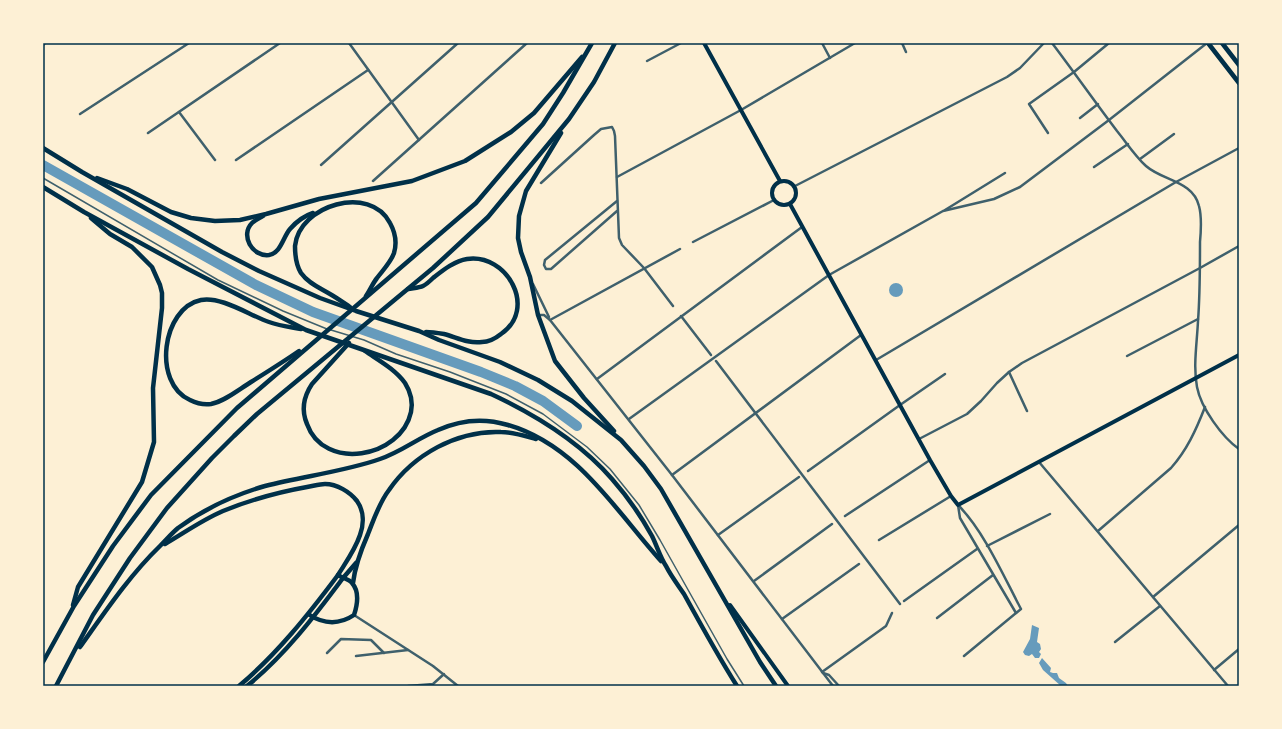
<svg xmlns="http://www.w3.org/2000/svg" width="1282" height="729" font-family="'Source Sans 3',sans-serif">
<rect width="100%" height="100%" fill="#fdf0d5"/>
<g fill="#669bbc">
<circle cx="896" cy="290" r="7"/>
<polygon points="1032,625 1039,628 1037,642 1040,644 1041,649 1039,652 1041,654 1039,658 1035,658 1032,654 1029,656 1025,655 1023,652 1030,639"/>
<polygon points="1042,658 1051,668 1050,672 1053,673 1057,673 1059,678 1066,683 1068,686 1061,686 1043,670 1039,663"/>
</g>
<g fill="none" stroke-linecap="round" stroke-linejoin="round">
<polyline stroke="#669bbc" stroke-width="10" points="43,165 256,285 313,312 481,372 515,386 543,401 577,426"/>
<g stroke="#3f606c" stroke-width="1.5">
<polyline points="43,178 218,280 283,311 327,329"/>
<polyline points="331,330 364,340 396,354 450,372 506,394 543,414 587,447 610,469 639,505 660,540 727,659 744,686"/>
</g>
<g stroke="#3f606c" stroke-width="2.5">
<polyline points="349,43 419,140"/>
<polyline points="822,43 830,58"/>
<polyline points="902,43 906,52"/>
<path d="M1052,43C1074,72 1095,102 1117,131C1126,142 1135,156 1146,166C1163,181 1193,181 1199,206C1202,217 1201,231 1200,242C1200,269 1200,295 1198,321C1197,343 1193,366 1197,387C1201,408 1222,437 1239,449"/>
<polyline points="43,45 45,43"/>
<polyline points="647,61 681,43"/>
<polyline points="179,112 215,160"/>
<polyline points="80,114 189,43"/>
<polyline points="1080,118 1098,104"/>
<polyline points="148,133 280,43"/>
<polyline points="1048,133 1029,104 1074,72 1109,43"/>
<polyline points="1140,159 1174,134"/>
<polyline points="236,160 368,70"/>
<polyline points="321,165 458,43"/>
<polyline points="1094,167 1128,144"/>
<polyline points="617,177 741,110 855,43"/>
<polyline points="373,181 527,43"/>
<polyline points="541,183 594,135 601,129 612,127 614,131 615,136 619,238 622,245 644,268 673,306"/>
<polyline points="795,186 1007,77 1020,68 1044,43"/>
<polyline points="617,201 545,260 544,265 546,269 551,269 617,211"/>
<polyline points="945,210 1005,173"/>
<polyline points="693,242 774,200"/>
<polyline points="533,284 549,317"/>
<polyline points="538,315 544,315 550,320 672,475 833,686"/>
<polyline points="681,316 711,355"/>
<polyline points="550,320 680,249"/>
<polyline points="1127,356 1198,319"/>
<polyline points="876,360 1176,182 1239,148"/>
<polyline points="716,361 900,604"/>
<polyline points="1009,372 1027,411"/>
<polyline points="597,379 802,227"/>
<polyline points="629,419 829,275 943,211 994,199 1020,187 1109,120 1207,43"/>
<polyline points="919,439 967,414 981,401 997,383 1009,372 1022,363 1200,268 1239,246"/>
<polyline points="1039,462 1228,686"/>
<polyline points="808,471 900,405 945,374"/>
<polyline points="672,475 861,335"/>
<path d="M958,505C984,531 1004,577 1021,609L964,656"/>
<polyline points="958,505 960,518 1016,613"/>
<polyline points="845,516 930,460"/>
<path d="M1098,531L1171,468C1187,450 1196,430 1205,407"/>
<polyline points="718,535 799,477"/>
<polyline points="879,540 951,496"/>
<polyline points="987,546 1050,514"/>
<polyline points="754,581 832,524"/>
<polyline points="1153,597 1239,525"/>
<polyline points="904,601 977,549"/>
<polyline points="354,615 433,666 458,686"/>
<polyline points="937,618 993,575"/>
<polyline points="782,619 859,564"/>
<polyline points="1115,642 1160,606"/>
<polyline points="327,653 341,639 371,640 384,653"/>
<polyline points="356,656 408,650"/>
<polyline points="1214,670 1239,649"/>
<polyline points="822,672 886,626 892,613"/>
<polyline points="823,673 829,675 839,686"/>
<polyline points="408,686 433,684 444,674"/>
</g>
<g stroke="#003049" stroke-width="4">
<polyline points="704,43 780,181"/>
<circle cx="784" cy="193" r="12"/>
<polyline points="790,204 930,460 951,496 958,505 1239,355"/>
<polyline points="730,605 788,686"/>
</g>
<g stroke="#003049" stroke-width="4.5">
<polyline points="1208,43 1239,83"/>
<polyline points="1222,43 1239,65"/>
<path d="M239,686C277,654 308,615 338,575C342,578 349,579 352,583C360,592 357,606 354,615C339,625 323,624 308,614"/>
<path d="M247,686C284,656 314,617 343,578"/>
</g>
<g stroke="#003049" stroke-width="4.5">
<polyline points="561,133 526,191 519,216 518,238 521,252 530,277 538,315 555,361 584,398 614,431"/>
<polyline points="43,148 82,172 222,252 259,271 320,298 356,311 419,331 439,340 500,362 538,380 572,401 621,440 644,466 661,489 760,662 776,686"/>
<polyline points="97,178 127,189 171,212 191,218 215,221 240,220 266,214 319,199 412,181 465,161 511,132 534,113 582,57"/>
<path d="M43,187L84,212L188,269L306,330L491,394C536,415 579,441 612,479C627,496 641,516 652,536C657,546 660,557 666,566C671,576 678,585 684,594C701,625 718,656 737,686"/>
<path d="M263,216C260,218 255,220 252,223C240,235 252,257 269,255C281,253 283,237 290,229C296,222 304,216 313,213"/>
<path d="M408,289C413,288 419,288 423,286C427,284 430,281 433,278C442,271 454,261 467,259C507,253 538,309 501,334C496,338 489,342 482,342C468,344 456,337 444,334C438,333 432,332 426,332"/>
<path d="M350,307C344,303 337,298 330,294C320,288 308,283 301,273C296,265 295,256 295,246C299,205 370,184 390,223C395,232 397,243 394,253C391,262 383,270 377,278C373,283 370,290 366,296"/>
<path d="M349,343L312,384C304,396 301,410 307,424C324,472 401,458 411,412C413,402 410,391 405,383C395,369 378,360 365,351"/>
<path d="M299,351C283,362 267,372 251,382C238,390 225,401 211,404C204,405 196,403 190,400C152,383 162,308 201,300C221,296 249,315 269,322C280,326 290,327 301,329"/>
<path d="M165,544C184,533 202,520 223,511C250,500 279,492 307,487C313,486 320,484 325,484C337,484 350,492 357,501C364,511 364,524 360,535C355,550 346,562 338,575"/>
<polyline points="343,578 356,563"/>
<path d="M353,583C355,566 361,550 368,534C374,519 379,503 389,490C413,455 457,430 501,432C513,432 525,436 536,439"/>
<polyline points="73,605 78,587 142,482 154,442 153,388 162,308 162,293 160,285 152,267 132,247 110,234 91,218"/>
<path d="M80,647C105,612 129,576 160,546C166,540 172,533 178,528C204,509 234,495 265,486C303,476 343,472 380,459C401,452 418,438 438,430C460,420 485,418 508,425C577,445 616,511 661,561"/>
<polyline points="43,662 74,606 113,546 151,495 237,408 476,203 543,124 563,93 592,43"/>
<polyline points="56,686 93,615 130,558 167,508 212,458 234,436 257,414 433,268 488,217 569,119 594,82 615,43"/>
</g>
</g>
<rect width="1282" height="729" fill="none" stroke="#fdf0d5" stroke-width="88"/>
<rect x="44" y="44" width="1194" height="641" fill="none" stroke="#003049" stroke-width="1.5"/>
</svg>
